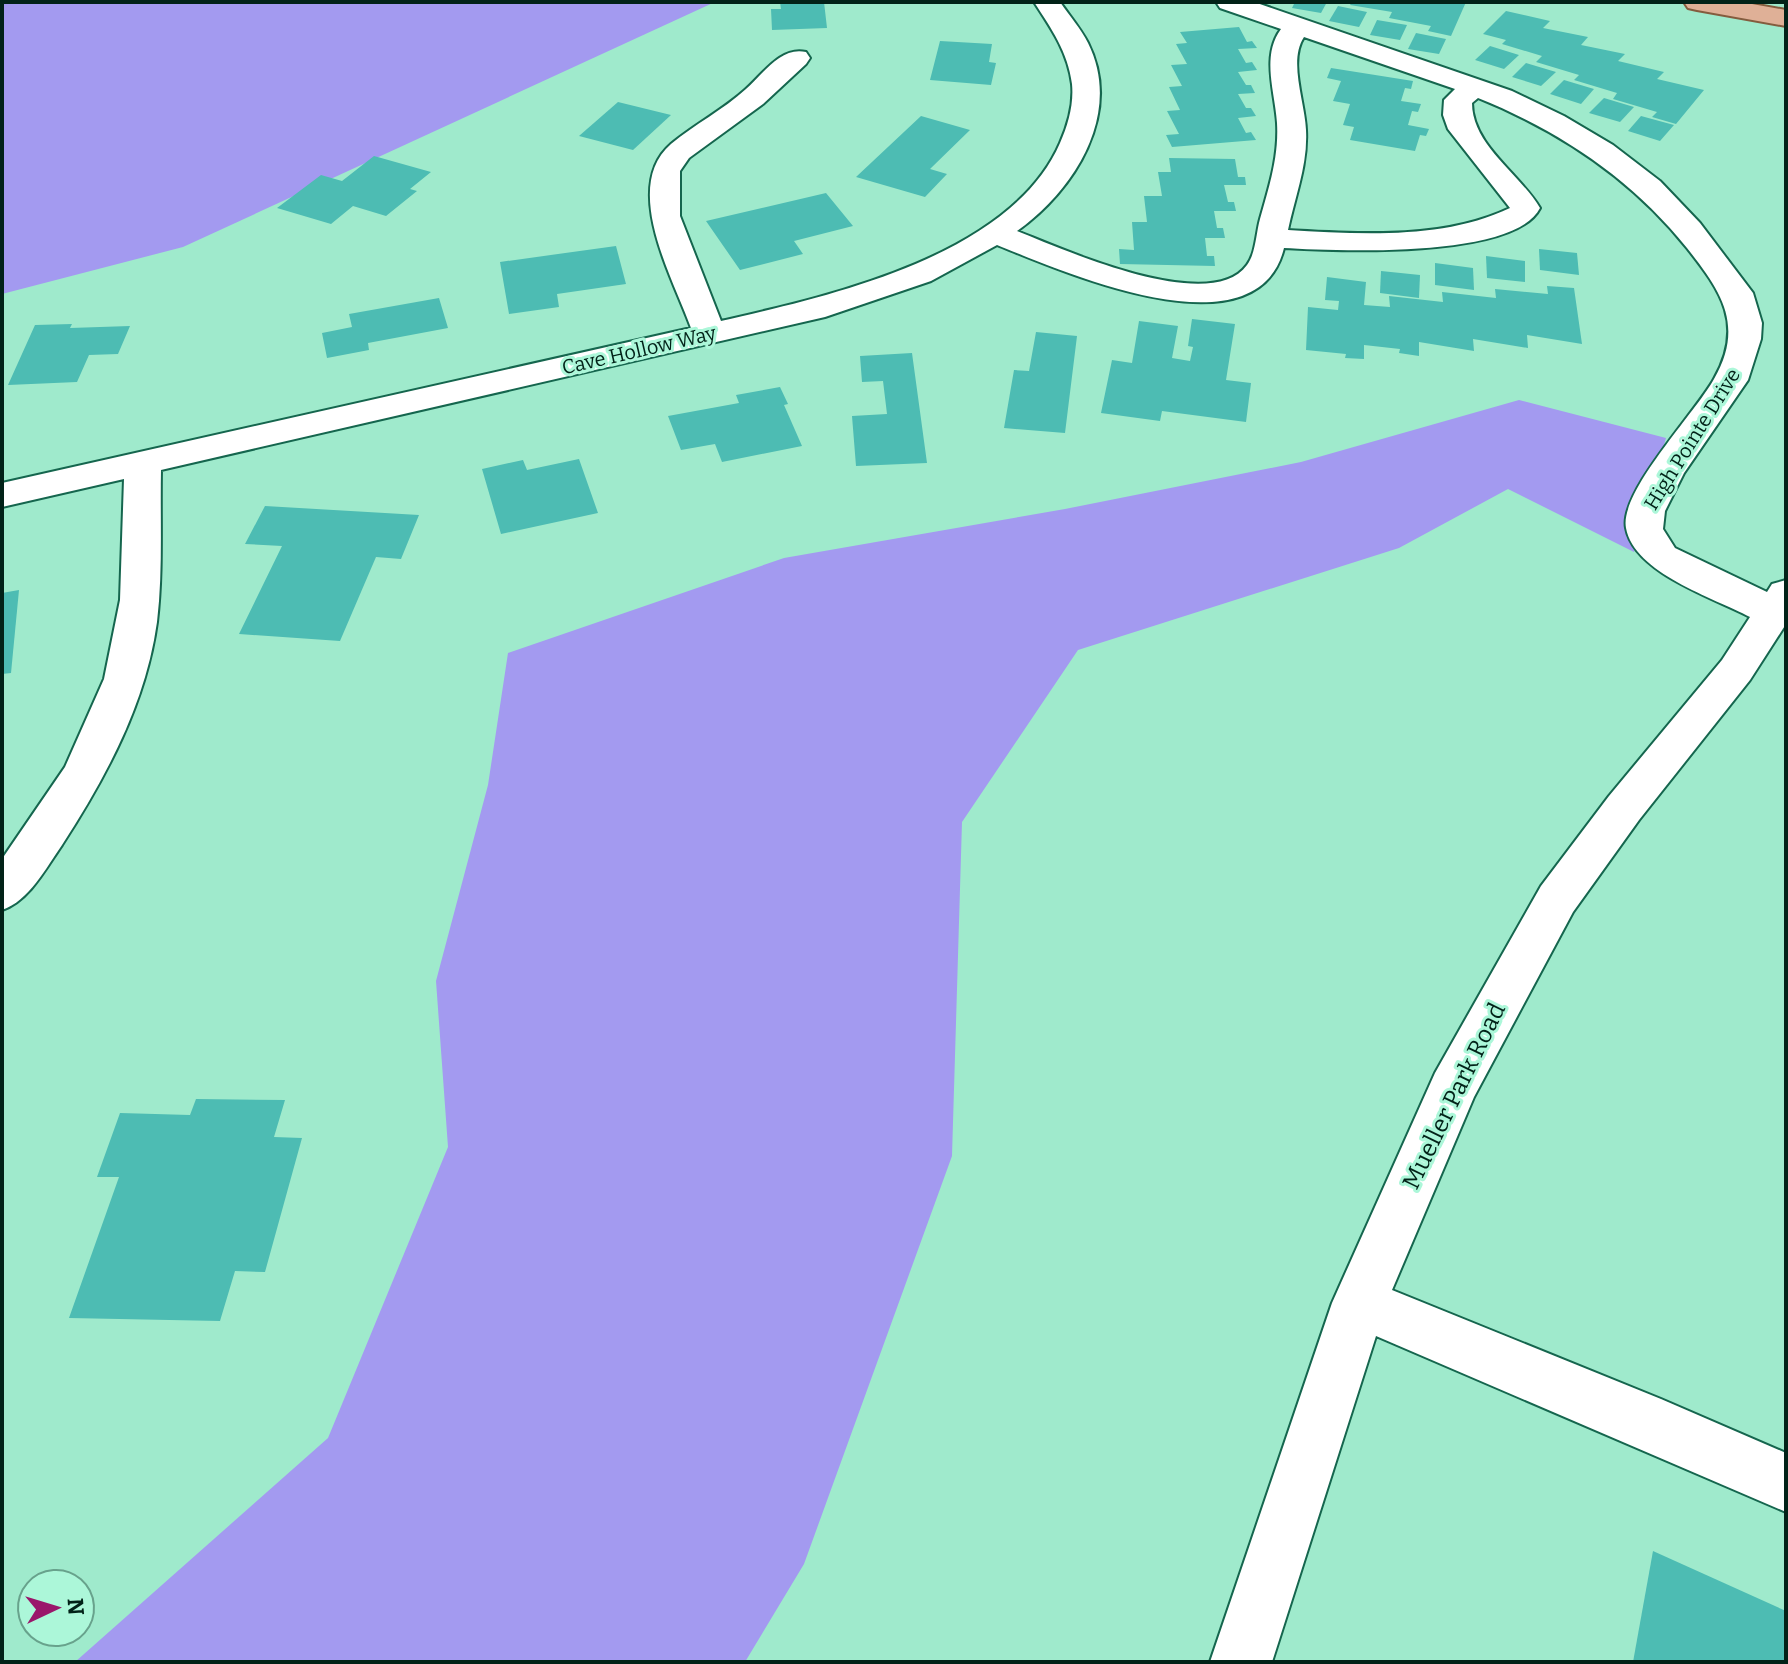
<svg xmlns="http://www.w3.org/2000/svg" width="1788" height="1664" font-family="Bitter,serif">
<rect width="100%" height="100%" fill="#9feacc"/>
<g fill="#a39af0">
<polygon points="2,2 715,2 183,247 2,294"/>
<polygon points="1519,400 1666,438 1634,552 1508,489 1399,548 1078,650 962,822 952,1156 804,1564 745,1662 75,1662 328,1438 448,1147 436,981 488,785 508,653 784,558 1065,509 1301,462"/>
</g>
<g fill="#4dbcb3">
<polygon points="780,2 824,2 827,28 772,30 771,9 781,9"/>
<polygon points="1295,2 1327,2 1321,13 1292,8"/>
<polygon points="1352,2 1466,2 1451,36 1428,31 1431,26 1389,18 1392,12 1350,5"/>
<polygon points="1338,6 1367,12 1359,27 1329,21"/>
<polygon points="1506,11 1550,21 1543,28 1588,37 1581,45 1625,54 1618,61 1664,72 1657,79 1704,90 1676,124 1652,117 1657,112 1613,99 1617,93 1574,80 1579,75 1536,62 1542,56 1502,44 1506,40 1483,34"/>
<polygon points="1377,20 1407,25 1400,40 1370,35"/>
<polygon points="1239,27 1247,42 1252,41 1257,48 1238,49 1246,63 1252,62 1257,70 1238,72 1246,85 1251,85 1255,93 1238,94 1246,108 1251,108 1256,116 1238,118 1246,133 1251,132 1256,140 1172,147 1166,135 1179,134 1167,111 1180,110 1169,87 1182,86 1171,65 1187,64 1176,44 1187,43 1180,32"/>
<polygon points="1416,33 1446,39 1439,54 1408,49"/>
<polygon points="940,41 992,44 989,62 996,63 991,85 930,80"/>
<polygon points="1490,46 1519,55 1504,69 1475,60"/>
<polygon points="1526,63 1556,72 1541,86 1512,77"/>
<polygon points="1331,68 1413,81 1411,89 1405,88 1401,101 1421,104 1418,112 1412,111 1408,125 1429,129 1426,136 1420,135 1415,151 1350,140 1354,127 1343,125 1350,104 1333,101 1341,81 1327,78"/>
<polygon points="1564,80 1594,89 1581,104 1550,94"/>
<polygon points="1604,98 1634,107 1620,122 1589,113"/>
<polygon points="618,102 671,115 633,150 579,136"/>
<polygon points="921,116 970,130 930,169 947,174 925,197 856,177"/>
<polygon points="1641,116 1674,125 1660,141 1628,131"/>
<polygon points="374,156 431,172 410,189 417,191 386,216 353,206 331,224 277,208 321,175 342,181"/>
<polygon points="1169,158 1235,159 1238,177 1245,177 1246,185 1224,185 1228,202 1234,202 1236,211 1214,211 1217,228 1223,228 1225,238 1205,238 1207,256 1214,256 1215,266 1120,264 1119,249 1134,250 1132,222 1147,222 1144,196 1162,196 1158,172 1171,172"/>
<polygon points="826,193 853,226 794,241 803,254 740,270 706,221"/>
<polygon points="616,246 626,284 557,294 559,307 509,314 500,262"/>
<polygon points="1539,249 1577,253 1579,275 1540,270"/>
<polygon points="1486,256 1525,261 1525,282 1487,278"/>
<polygon points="1435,263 1473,268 1474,290 1435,285"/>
<polygon points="1381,271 1420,275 1419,298 1380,293"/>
<polygon points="1327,277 1366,282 1364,305 1390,307 1389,296 1443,302 1442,292 1496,298 1495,289 1548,294 1547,286 1574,288 1582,344 1527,335 1528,348 1473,339 1474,351 1419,342 1419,356 1399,353 1400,349 1364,345 1364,359 1345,358 1346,354 1306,350 1308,307 1338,310 1339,301 1325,300"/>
<polygon points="439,298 448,328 368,343 369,350 327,358 322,333 352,327 349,314"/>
<polygon points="1192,319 1235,324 1226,380 1251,383 1246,422 1162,411 1160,421 1101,413 1112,360 1132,363 1139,321 1178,326 1172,358 1190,361 1193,347 1188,346"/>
<polygon points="72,324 70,328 130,326 118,354 89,355 77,382 8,385 35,325"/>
<polygon points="1036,332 1077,336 1065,433 1004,428 1014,370 1029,371"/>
<polygon points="912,353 927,463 856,466 852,416 887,414 883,381 862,382 860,356"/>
<polygon points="780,387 788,404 784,405 802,446 722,462 715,444 681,450 668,416 739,403 736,395"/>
<polygon points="579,459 598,513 501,534 482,469 523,460 527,470"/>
<polygon points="265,506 419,515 401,559 376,557 340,641 239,634 282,546 245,544"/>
<polygon points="19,590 11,673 2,674 2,593"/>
<polygon points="196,1099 285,1100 274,1137 302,1138 265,1272 235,1271 220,1321 69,1318 119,1177 97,1177 120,1113 190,1115"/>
<polygon points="1653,1551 1786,1611 1786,1662 1633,1662"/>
</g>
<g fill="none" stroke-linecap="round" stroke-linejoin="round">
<defs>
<path id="minor" d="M1034,2H1060C1069,15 1081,29 1088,43C1123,113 1075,190 1017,231C1063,249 1210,316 1247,265C1256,253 1256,233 1260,219C1269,187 1279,157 1277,123C1275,92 1261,56 1281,29L1220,8L1216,2H1254L1512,91L1564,116L1613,145L1660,181L1700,223L1753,293L1762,323L1761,339L1748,380L1684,473L1665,511L1663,529L1675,548L1767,592L1772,584L1786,580V624L1750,680L1639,820L1573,912L1474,1097L1392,1290L1661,1399L1786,1453V1512L1376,1336L1272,1662H1210L1332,1303L1435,1073L1541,886L1609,796L1722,660L1750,617C1714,598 1634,573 1626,528C1619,492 1696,412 1714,379C1745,325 1721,291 1687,248C1632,179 1560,131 1478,98L1472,103C1472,145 1520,174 1540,208C1515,259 1336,251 1284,248C1257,358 1062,271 997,245L931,281L825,317L161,470C160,521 163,572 157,622C146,703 106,777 62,845C46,868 29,901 2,910V859L65,767L104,679L120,600L124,479L2,507V483L691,328C673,278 621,187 671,144C695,124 723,110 746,89C763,74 781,46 806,52L810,58L806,64L763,104L689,158L680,171V216L721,321C830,296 1011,256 1060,143C1068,125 1074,104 1072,84C1068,52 1051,28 1034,2ZM1304,37L1455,89L1444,100L1443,115L1448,129L1510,208C1443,240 1360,234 1288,230C1295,196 1308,165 1306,130C1305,102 1288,61 1304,37Z"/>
<polygon id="major" points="1684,2 1741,2 1786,10 1786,26 1697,10 1688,8"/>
</defs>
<use href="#minor" stroke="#15664e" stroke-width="4"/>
<use href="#major" stroke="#845c3e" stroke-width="4"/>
<use href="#minor" fill="#fff" fill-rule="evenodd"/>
<use href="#major" fill="#dfb097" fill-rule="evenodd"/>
</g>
<g text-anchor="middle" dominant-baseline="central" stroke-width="6" stroke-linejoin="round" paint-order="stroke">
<g font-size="20" fill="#022218" stroke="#acf7d9">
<text transform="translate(639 350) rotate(-13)">Cave Hollow Way</text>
<text transform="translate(1692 439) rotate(-58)">High Pointe Drive</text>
</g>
<g font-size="24" fill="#022218" stroke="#acf7d9">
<text transform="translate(1454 1096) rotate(-64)">Mueller Park Road</text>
</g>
</g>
<rect width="1788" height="1664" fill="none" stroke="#022218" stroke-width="8"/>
<g transform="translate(56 1608) rotate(86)"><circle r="38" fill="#acf7d9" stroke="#68a28c" stroke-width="2"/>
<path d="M0-6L14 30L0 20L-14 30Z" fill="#9a166b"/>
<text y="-12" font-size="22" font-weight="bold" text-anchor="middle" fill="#022218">N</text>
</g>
</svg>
